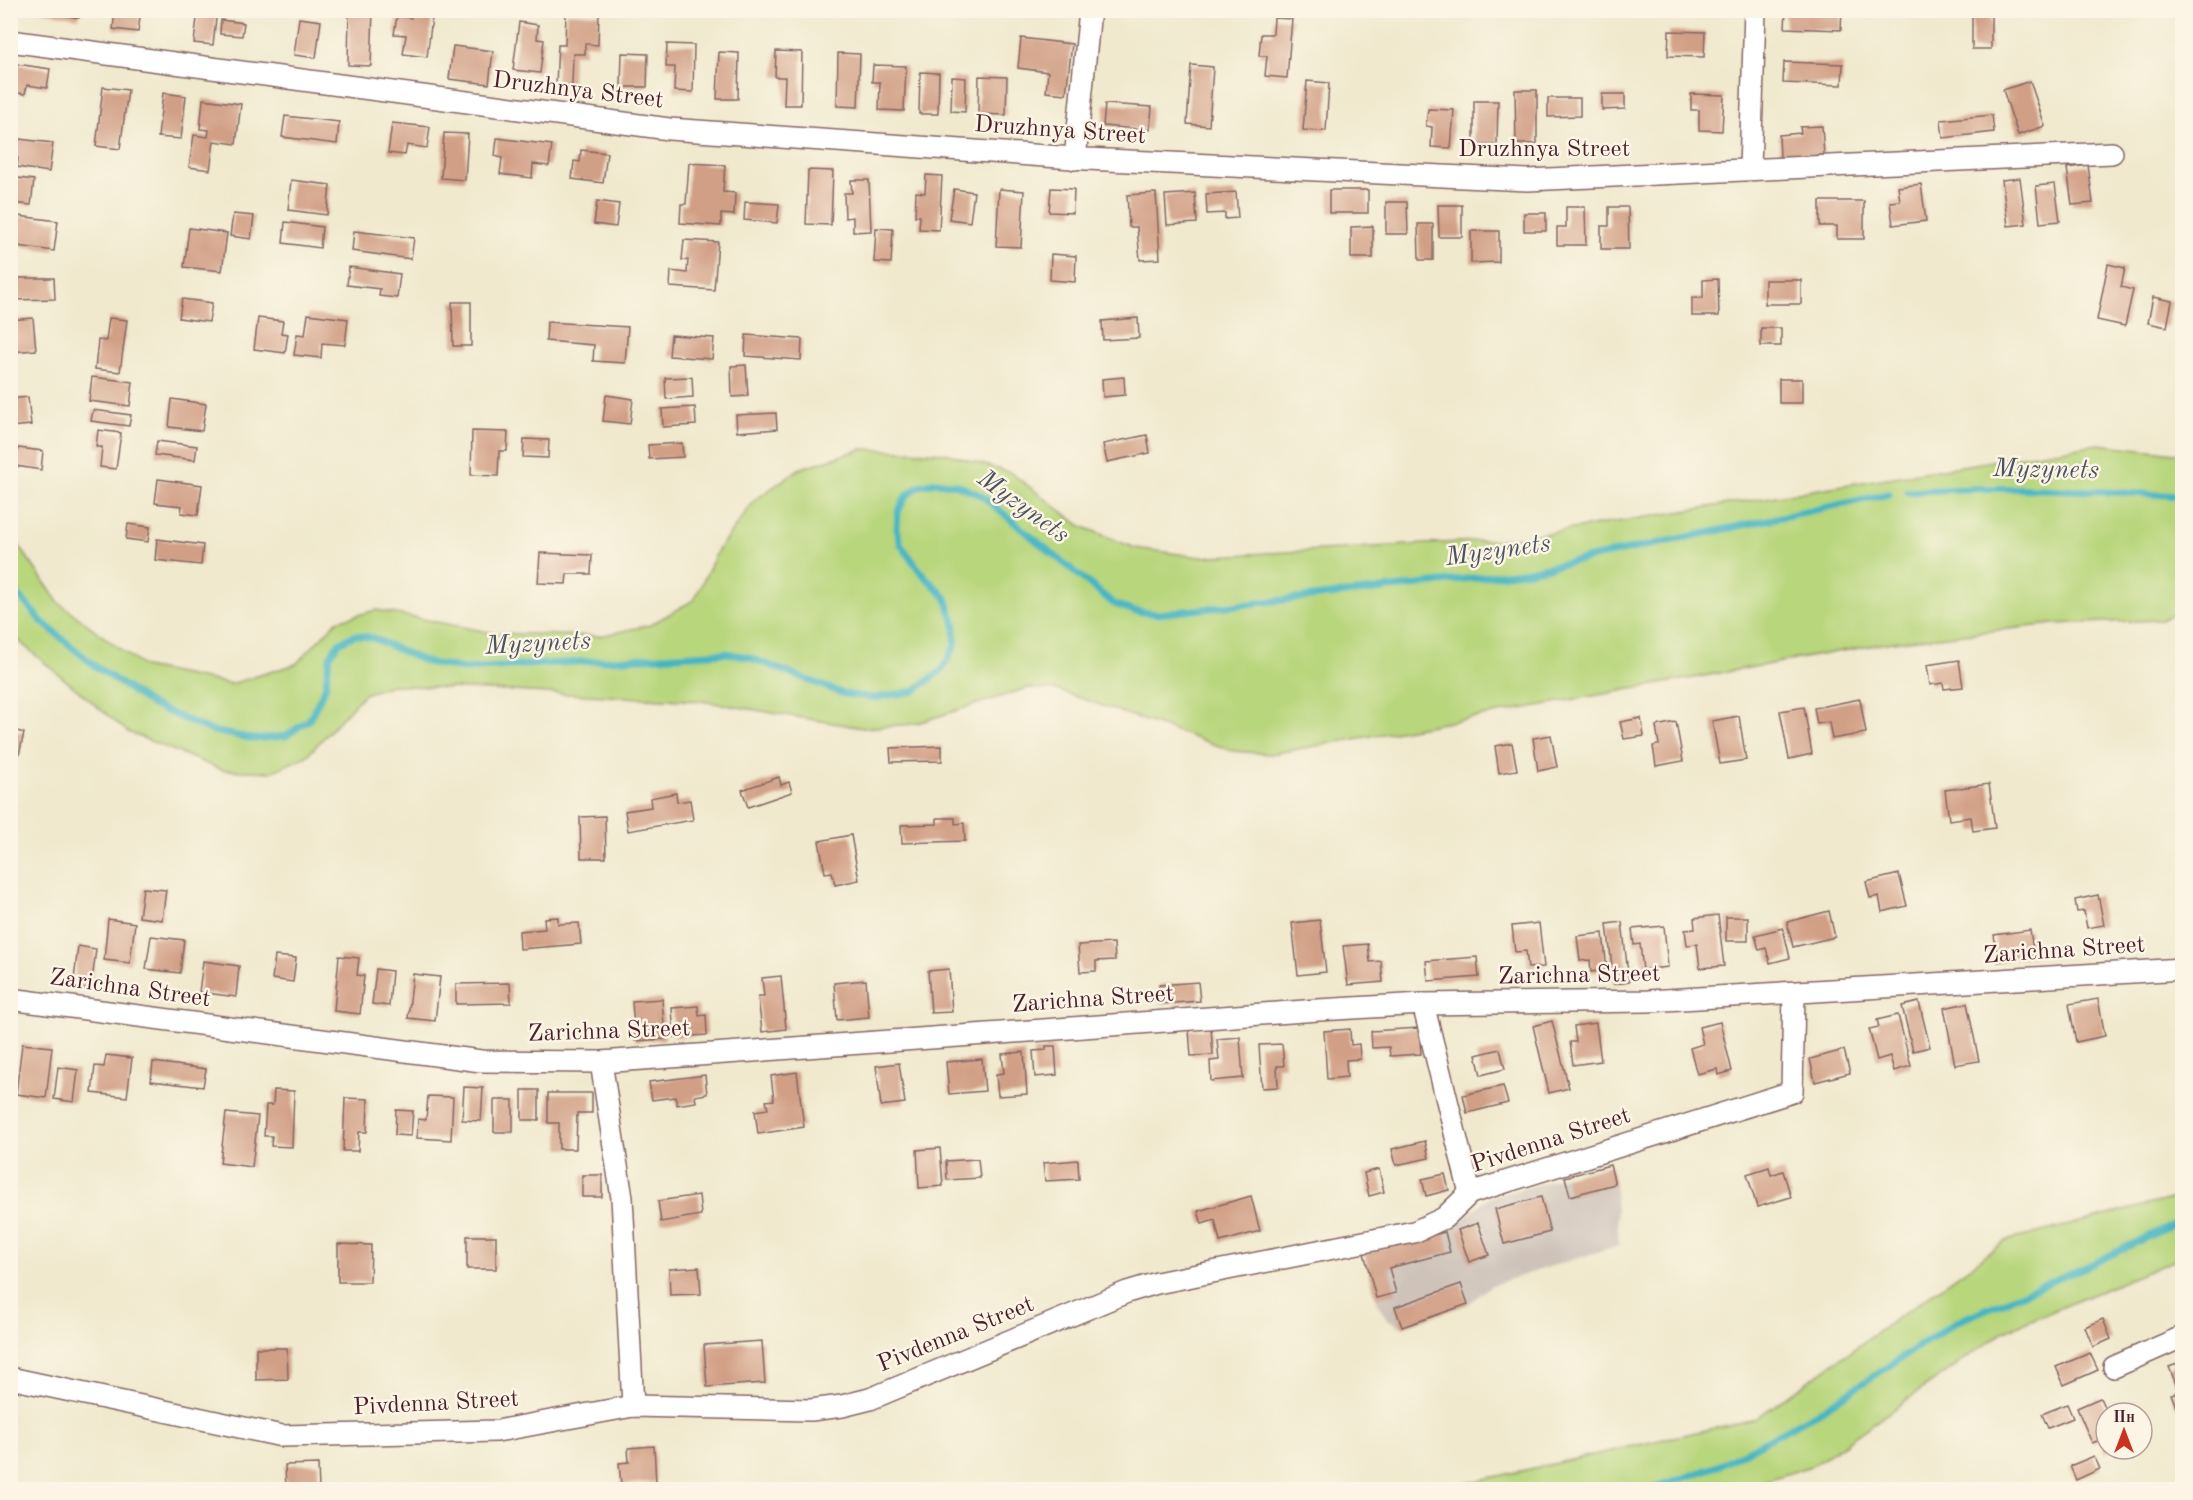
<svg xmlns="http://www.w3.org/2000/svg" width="2193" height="1500" font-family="'Old Standard TT',serif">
<rect width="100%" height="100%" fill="#fcf5e5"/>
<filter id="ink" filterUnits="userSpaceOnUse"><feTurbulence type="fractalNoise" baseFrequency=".0167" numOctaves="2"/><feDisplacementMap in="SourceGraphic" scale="12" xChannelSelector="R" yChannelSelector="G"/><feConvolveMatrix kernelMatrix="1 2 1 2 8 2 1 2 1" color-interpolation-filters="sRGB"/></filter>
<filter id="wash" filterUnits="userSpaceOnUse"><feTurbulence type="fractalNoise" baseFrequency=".008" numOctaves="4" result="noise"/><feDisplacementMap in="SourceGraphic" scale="24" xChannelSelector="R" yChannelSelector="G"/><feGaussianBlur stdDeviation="1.35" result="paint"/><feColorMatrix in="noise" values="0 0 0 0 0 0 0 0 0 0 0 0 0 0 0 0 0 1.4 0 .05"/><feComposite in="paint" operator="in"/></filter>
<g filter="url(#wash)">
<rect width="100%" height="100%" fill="#f0e9ce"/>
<polygon fill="#cec2b9" points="1610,1165 1615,1184 1619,1245 1492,1285 1468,1304 1402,1327 1387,1319 1378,1304 1364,1253 1445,1232 1454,1227 1488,1198"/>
<g fill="#b8d67c" stroke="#817a54" stroke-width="1.5">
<polygon points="2098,444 2182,454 2182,609 2161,620 2053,624 1892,642 1271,754 1233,751 1057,690 1028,688 914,724 863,728 702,701 392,685 364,694 307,756 271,772 222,770 128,732 21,643 11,629 11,534 58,602 144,667 231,684 296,664 337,621 376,610 493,633 600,636 650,625 694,600 718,550 755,500 799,469 862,449 945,453 1011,473 1081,526 1135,548 1200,557 1511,539"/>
<polygon points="2182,1196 2182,1257 2005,1331 1814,1465 1740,1489 1440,1489 1755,1419 2006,1241"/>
</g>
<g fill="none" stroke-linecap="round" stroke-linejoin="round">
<g stroke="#47b5c1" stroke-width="7">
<path d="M1908,492C2000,484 2091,491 2182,496"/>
<polyline points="10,585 41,621 95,666 152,705 212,731 254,739 286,736 309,720 325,688 330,656 339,643 355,635 373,638 426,662 464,669 726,653 748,657 844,694 875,698 914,691 942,670 955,646 955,625 946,598 920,571 901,545 897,529 898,512 906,496 919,486 936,482 958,485 982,496 1114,604 1134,611 1158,614 1410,586 1529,571 1889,494"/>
<polyline points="1650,1490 1723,1464 1817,1413 1956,1322 2090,1265 2182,1220"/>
</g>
</g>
<g id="blocks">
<g fill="#d19f85">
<polygon points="35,10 80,10 79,18"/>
<polygon points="115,10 141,10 138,32 113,29"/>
<polygon points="198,10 217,10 213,45 194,43"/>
<polygon points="349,10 373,10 371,66 348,65"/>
<polygon points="412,10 433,10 427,57 403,54 406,35 394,34 397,16 411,18"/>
<polygon points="1786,10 1842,10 1841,30 1785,28"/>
<rect x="1972" y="10" width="19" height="39"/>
<polygon points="566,13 599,14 598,45 585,44 585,54 573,54 572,85 556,85 558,45 565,45"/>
<polygon points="299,18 321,21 316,58 294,55"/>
<polygon points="1274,18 1292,19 1287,78 1265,76 1267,56 1259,56 1261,34 1273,34"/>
<polygon points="221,20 244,23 242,36 220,34"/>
<polygon points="519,22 538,25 537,39 544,40 540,73 513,70"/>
<polygon points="1669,31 1705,32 1704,57 1668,56"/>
<polygon points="1021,38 1072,44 1066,94 1046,92 1048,72 1018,68"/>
<polygon points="667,44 694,45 693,92 674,91 675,67 666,67"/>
<polygon points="453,46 493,51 489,84 449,79"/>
<polygon points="776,51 802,52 801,105 784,105 785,77 775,77"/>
<polygon points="719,52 739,53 738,99 717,99"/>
<polygon points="622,53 648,54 647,87 621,87"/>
<polygon points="838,53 860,54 858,107 837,106"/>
<polygon points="1784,62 1843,64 1842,85 1783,83"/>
<polygon points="10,63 50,69 47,88 27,85 25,94 10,92"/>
<polygon points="873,65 906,66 904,111 879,110 880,82 872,82"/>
<polygon points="1191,65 1213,67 1209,126 1187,124"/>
<polygon points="920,72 939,73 938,114 919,114"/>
<polygon points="979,76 1007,77 1006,115 978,114"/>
<polygon points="952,77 966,78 965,112 951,111"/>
<polygon points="1307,81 1329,83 1326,131 1303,130"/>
<polygon points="2030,81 2045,126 2018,135 2003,90"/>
<polygon points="103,87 128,90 120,149 96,146"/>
<polygon points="1515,90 1537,90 1537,144 1516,144"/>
<polygon points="163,93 186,96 181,139 158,137"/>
<polygon points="1602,94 1625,94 1625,109 1602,110"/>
<polygon points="1691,94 1724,95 1722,131 1699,130 1699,110 1691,110"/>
<polygon points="1548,98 1580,98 1580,116 1548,117"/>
<polygon points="203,99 241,104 236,144 214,141 210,170 189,167 194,135 208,137 209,130 200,129"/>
<polygon points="1474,101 1498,101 1497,145 1474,145"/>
<polygon points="1105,104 1152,107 1150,130 1103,126"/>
<polygon points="1428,109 1454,110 1451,148 1431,147 1432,127 1426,126"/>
<polygon points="1992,115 1994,132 1943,138 1941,120"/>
<polygon points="285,116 339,122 337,144 282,137"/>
<polygon points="392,123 430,127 427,148 407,145 405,155 388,153"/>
<polygon points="1822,126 1824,155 1780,158 1779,135 1801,133 1800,127"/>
<polygon points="444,133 468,134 465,180 441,178"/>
<polygon points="10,138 53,143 49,172 17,167 18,158 10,157"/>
<polygon points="497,138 552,145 549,166 533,164 532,178 500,174 502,158 495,156"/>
<polygon points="581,150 607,153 603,183 572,179 574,161 580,162"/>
<polygon points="689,163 725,165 723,192 735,193 734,215 721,214 721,226 680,223 681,204 686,204"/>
<polygon points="2088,165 2093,203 2072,205 2067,168"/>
<polygon points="808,170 833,171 831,225 806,224"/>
<polygon points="926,175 942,176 939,230 919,229 920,216 915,216 916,192 925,193"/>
<polygon points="10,177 34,180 31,205 10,203"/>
<polygon points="2020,178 2026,224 2008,226 2002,180"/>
<polygon points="291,180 330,185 327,215 288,210"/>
<polygon points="851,180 869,180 871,231 853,232 853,217 845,218 844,193 852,193"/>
<polygon points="1921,184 1926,221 1893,225 1890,202 1900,201 1898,187"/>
<polygon points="2055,184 2060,221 2040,223 2036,186"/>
<polygon points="1051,188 1074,189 1073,213 1049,212"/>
<polygon points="954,189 974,192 970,222 949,219"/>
<polygon points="999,189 1024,191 1021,247 996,246"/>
<rect x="1329" y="190" width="39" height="23"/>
<polygon points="1236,192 1238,218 1225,219 1225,213 1207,214 1206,194"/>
<polygon points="1156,193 1160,259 1140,260 1137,227 1129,227 1127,195"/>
<polygon points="1195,193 1197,223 1167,225 1165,195"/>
<polygon points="597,201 619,204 616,227 594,224"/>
<polygon points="1820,201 1864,201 1864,239 1837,239 1837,226 1820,226"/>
<polygon points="745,202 779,204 777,223 744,220"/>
<polygon points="1386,202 1407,202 1408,234 1386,234"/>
<polygon points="1438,205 1462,205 1462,237 1439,237"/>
<polygon points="1566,207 1585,207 1586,245 1557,245 1557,227 1566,227"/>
<polygon points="1609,207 1628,207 1629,249 1601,249 1601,226 1609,226"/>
<rect x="1524" y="213" width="22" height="18"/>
<polygon points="233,214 254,216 251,239 230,236"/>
<polygon points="10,215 58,221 54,251 10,245"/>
<polygon points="285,222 322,227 320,248 283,243"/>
<polygon points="1418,224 1433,224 1433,260 1419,260"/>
<polygon points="1373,226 1373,258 1351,258 1351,227"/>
<polygon points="189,228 227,233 222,271 184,267"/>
<polygon points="876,228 893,229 891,263 874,262"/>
<polygon points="354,231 414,238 411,259 352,251"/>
<polygon points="1471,231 1499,231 1499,262 1471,263"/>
<polygon points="684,240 718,242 714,290 670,287 671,271 687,273 688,260 682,260"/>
<polygon points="1051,254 1076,256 1075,282 1050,280"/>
<polygon points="2108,264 2125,268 2121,287 2133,290 2125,326 2097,320"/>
<polygon points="349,267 400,274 397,298 379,296 380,289 347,285"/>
<polygon points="10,278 54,278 55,299 10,300"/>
<polygon points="1718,279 1719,316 1692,316 1692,298 1703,298 1703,280"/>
<rect x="1765" y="280" width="36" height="24"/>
<polygon points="2153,297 2172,301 2167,327 2148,323"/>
<polygon points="182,299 212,303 209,322 179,318"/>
<polygon points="452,302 471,302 471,346 453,346"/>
<polygon points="308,314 348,319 345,345 322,343 321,358 294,355 297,334 305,335"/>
<polygon points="33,318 36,350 10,352 10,320"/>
<polygon points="109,318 127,320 120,372 95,369 98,340 106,341"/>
<polygon points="258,318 283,321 281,333 288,334 285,353 254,349"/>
<polygon points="1138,318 1139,338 1103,340 1102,321"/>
<polygon points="547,322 628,327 625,363 593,361 594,345 546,341"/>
<rect x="1761" y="328" width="20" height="18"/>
<polygon points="671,335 714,338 712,359 669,356"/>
<polygon points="746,335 802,339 801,360 745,356"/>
<polygon points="746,365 748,396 732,397 731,366"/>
<polygon points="92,377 133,382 130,406 89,401"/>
<polygon points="692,377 693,397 666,399 665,378"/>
<polygon points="1124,377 1125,395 1103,397 1102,379"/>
<rect x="1779" y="379" width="23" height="24"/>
<polygon points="606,395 633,399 630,424 603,421"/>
<polygon points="28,397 31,425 10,427 10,399"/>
<polygon points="172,399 206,404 202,431 169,427"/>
<polygon points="695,407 696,425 663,427 662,409"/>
<polygon points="93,410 131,415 129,426 91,421"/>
<polygon points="776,413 777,429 737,432 736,415"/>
<polygon points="98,430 121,433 116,469 100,467 102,447 96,447"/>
<polygon points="472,431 508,432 507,451 499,451 498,476 471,475"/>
<polygon points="1147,435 1150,453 1107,462 1103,444"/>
<polygon points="524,439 549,440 548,458 523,457"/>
<polygon points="157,441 197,446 195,460 155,455"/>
<polygon points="682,443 683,457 649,459 648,445"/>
<polygon points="18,448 43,451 41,470 16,466"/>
<polygon points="158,479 202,485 198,515 181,513 182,506 155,503"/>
<polygon points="128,524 150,527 148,542 126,539"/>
<polygon points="157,539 203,545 201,565 155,560"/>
<polygon points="540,553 592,555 591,574 567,574 566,584 538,583"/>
<polygon points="1959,660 1963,687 1944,689 1943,683 1930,685 1927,665"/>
<polygon points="1860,699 1866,733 1832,739 1829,722 1817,724 1814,708"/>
<polygon points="1804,707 1812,754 1789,759 1780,711"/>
<polygon points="1739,716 1746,760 1720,764 1712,721"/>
<polygon points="1641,718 1644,736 1624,739 1620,722"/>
<polygon points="1676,722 1683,761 1656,766 1653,746 1659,745 1656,726"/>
<polygon points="10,729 24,733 19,755 10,753"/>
<polygon points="1551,735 1557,767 1538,771 1533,738"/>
<polygon points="1512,743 1517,770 1499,773 1495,746"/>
<polygon points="942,746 942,761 891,762 890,748"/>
<polygon points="779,777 781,785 789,782 792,792 748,807 742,790"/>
<polygon points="1989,784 1995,828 1973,831 1971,817 1949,820 1945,790"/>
<polygon points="676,793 677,802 690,800 693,820 628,831 625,811 651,807 650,798"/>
<polygon points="605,816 606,858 581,858 580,817"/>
<polygon points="937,818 955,818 955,824 964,823 965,841 902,843 901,825 937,824"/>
<polygon points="851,835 859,880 835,885 832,872 825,873 819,841"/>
<polygon points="1899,874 1907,906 1882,912 1879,896 1870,898 1866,882"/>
<polygon points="143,888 166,890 162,920 139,917"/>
<polygon points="2098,895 2104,925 2087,928 2084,911 2077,912 2075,900"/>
<polygon points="1829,911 1835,937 1793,947 1787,922"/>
<polygon points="1718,915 1724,966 1700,968 1697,944 1687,945 1685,930 1695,929 1694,918"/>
<polygon points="558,917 558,924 579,923 581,944 520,949 519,931 545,929 544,918"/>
<rect x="1726" y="917" width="22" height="24"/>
<polygon points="108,919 135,923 130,963 104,960"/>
<polygon points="1320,920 1326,972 1298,975 1292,923"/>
<polygon points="1622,922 1629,982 1614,984 1607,924"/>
<polygon points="1539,923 1544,967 1528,968 1526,951 1515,952 1512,926"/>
<polygon points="1664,926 1668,967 1643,970 1640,944 1634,945 1632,929"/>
<polygon points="1783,928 1790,958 1770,963 1766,948 1759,950 1755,935"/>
<polygon points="2030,930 2034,956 1998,962 1994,935"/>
<polygon points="1603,933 1607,970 1591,972 1590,960 1580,961 1577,936"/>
<polygon points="151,936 184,940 180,973 146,969"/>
<polygon points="1114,943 1115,960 1096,961 1096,971 1080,972 1078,945"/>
<polygon points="1368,944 1370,962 1381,961 1383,982 1348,985 1343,946"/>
<polygon points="78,946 96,949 91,990 73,988"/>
<polygon points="275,956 296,958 293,982 272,979"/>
<polygon points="339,956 359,958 357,975 364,976 360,1014 334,1011"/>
<polygon points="1477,957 1479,977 1428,981 1426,961"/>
<polygon points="203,961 239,966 236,997 199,992"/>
<polygon points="376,969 392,971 389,1006 372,1004"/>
<polygon points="949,969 952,1012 931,1013 928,971"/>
<polygon points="413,974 440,977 435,1021 408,1018"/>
<polygon points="781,976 786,1029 762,1032 758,996 764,996 762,978"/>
<polygon points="866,980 869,1017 837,1020 834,983"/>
<polygon points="1198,982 1200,1001 1160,1004 1159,985"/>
<polygon points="510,983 511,1003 456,1004 456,984"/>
<polygon points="662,999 665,1039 635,1041 632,1001"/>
<polygon points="2098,999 2105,1036 2076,1042 2069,1004"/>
<polygon points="1919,1002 1930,1047 1913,1051 1902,1006"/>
<polygon points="1967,1003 1979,1061 1955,1065 1944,1008"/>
<polygon points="698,1006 699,1016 706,1015 707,1035 674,1037 672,1008"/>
<polygon points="1898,1015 1911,1066 1894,1071 1890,1056 1877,1060 1869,1029 1879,1027 1877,1020"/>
<polygon points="1552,1021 1569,1088 1549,1093 1533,1026"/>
<polygon points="1720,1022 1732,1071 1718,1075 1717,1069 1697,1074 1690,1048 1703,1044 1699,1027"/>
<polygon points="1596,1023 1601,1061 1573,1065 1570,1042 1576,1042 1574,1026"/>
<polygon points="1211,1028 1213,1055 1191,1056 1189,1030"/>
<polygon points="1419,1028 1421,1054 1390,1056 1389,1047 1372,1048 1371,1031"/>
<polygon points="1350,1029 1351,1045 1359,1044 1360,1059 1346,1060 1347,1077 1327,1079 1324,1031"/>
<polygon points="1240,1037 1243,1078 1211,1081 1210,1061 1219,1060 1217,1039"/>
<polygon points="22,1044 52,1047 46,1098 16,1094"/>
<polygon points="1282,1044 1284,1066 1277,1066 1278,1087 1262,1088 1259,1045"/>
<polygon points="1046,1046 1055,1046 1057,1075 1035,1077 1033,1051 1046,1050"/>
<polygon points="1500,1049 1505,1069 1481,1075 1476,1055"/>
<polygon points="1844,1050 1850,1073 1815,1082 1810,1059"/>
<polygon points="1024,1052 1027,1094 998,1096 996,1074 1004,1073 1002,1054"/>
<polygon points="106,1055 132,1058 127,1097 92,1093 95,1066 104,1067"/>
<polygon points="982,1059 985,1091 949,1094 946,1062"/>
<polygon points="153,1062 206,1069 203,1087 151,1081"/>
<polygon points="899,1063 905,1103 881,1106 876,1066"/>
<polygon points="58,1067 78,1070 74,1102 54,1099"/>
<polygon points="797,1072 804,1127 758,1134 755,1111 768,1109 766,1101 774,1100 771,1076"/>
<polygon points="705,1075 707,1094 695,1096 696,1102 677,1105 675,1097 652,1100 649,1082"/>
<polygon points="1503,1086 1508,1103 1467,1113 1463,1095"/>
<polygon points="464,1087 483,1088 481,1121 462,1120"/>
<polygon points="274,1090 294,1091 292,1147 271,1146 272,1136 264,1136 266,1105 273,1105"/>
<rect x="522" y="1090" width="17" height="30"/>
<polygon points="548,1093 592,1093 592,1113 577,1113 576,1149 559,1149 559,1123 548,1123"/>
<polygon points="428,1096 453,1097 451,1140 417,1138 418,1119 426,1120"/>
<polygon points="345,1098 368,1099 367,1132 359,1132 358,1151 343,1151"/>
<rect x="494" y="1100" width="19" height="32"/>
<polygon points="396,1110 413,1111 411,1136 395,1135"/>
<polygon points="226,1113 258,1116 252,1167 220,1163"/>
<polygon points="1425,1141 1429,1158 1396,1165 1392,1149"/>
<polygon points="940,1148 943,1186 919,1188 917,1150"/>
<polygon points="978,1159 980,1178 947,1180 946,1161"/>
<polygon points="1078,1160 1079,1179 1045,1181 1043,1163"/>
<polygon points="1610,1165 1615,1184 1570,1196 1565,1177"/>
<polygon points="1769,1167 1771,1175 1783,1171 1791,1197 1757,1207 1747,1174"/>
<polygon points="1379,1169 1384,1192 1369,1196 1364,1173"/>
<polygon points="1445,1174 1449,1190 1426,1196 1422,1179"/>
<rect x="582" y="1175" width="20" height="22"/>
<polygon points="699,1195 701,1215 661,1222 658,1201"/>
<polygon points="1251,1196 1260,1231 1220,1242 1215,1220 1202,1224 1198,1211"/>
<polygon points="1541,1197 1550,1232 1504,1244 1495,1209"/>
<polygon points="1478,1223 1489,1255 1469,1262 1458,1230"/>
<polygon points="1445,1232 1450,1252 1389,1268 1396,1293 1376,1298 1364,1253"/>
<rect x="467" y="1236" width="29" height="33"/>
<polygon points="338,1244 371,1245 370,1282 338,1282"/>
<polygon points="699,1267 701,1294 670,1295 669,1269"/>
<polygon points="1461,1284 1468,1304 1402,1327 1395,1307"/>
<polygon points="2103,1319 2111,1339 2093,1347 2085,1327"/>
<polygon points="762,1341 765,1383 707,1387 704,1345"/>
<polygon points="256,1348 287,1348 288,1379 256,1380"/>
<polygon points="2090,1353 2098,1370 2064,1385 2056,1367"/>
<polygon points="2182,1362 2182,1405 2176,1407 2171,1394 2179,1392 2169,1367"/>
<polygon points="2100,1398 2107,1413 2114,1410 2116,1413 2106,1413 2106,1449 2112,1449 2106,1452 2106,1454 2100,1440 2092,1443 2077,1408"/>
<polygon points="2067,1404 2073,1418 2048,1428 2042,1414"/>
<polygon points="654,1446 656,1482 621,1485 619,1463 629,1462 628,1448"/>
<polygon points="2094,1456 2100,1469 2076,1480 2070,1466"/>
<polygon points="318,1464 319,1490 286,1490 285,1465"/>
</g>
</g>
</g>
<g filter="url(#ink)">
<use href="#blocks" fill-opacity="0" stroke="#846664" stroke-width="1.5"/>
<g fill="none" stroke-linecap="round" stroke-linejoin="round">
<defs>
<g id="minor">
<polyline points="10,41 669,129 1087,159 1527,180 2112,153"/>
<polyline points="1075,159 1090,10"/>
<polyline points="1750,169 1755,10"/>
<polyline points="10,999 481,1061 601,1062 1318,1010 1423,1004 1648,1001 2182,969"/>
<polyline points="1423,1004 1470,1193"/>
<polyline points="601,1062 622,1198 633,1406"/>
<polyline points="2114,1367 2182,1337"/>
<polyline points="10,1378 282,1436 497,1431 633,1406 811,1410 842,1406 870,1399 1127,1292 1157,1283 1414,1232 1444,1218 1470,1193 1792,1092 1794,993"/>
</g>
</defs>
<use href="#minor" stroke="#846664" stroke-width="24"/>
<use href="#minor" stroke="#fff" stroke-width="21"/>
</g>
</g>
<g text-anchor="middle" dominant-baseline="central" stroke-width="5" stroke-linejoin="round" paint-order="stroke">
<g font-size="24" fill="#4a1f2b" stroke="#fcf5e5">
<text transform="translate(578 91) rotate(7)">Druzhnya Street</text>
<text transform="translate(1060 131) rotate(4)">Druzhnya Street</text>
<text x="1544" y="150">Druzhnya Street</text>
<text transform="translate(2064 951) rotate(-4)">Zarichna Street</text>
<text transform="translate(1579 976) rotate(-1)">Zarichna Street</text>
<text transform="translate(130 989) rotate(8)">Zarichna Street</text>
<text transform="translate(1093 1000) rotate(-4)">Zarichna Street</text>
<text transform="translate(609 1032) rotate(-2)">Zarichna Street</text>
<text transform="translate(1551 1141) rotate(-18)">Pivdenna Street</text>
<text transform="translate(956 1335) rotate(-22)">Pivdenna Street</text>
<text transform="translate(436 1404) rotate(-3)">Pivdenna Street</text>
</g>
<g font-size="26" font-style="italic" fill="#495460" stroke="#fcf5e5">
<text transform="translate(2046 470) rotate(1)">Myzynets</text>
<text transform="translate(1023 507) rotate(36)">Myzynets</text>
<text transform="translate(1498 551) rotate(-8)">Myzynets</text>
<text transform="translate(538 644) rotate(-3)">Myzynets</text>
</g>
</g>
<rect width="2193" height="1500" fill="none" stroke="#fcf5e5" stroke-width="36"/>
<g transform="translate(2124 1431)"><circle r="28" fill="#fcf5e5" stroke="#b59f9b" stroke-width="1.5"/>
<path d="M0-4.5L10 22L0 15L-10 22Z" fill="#c8321e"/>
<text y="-9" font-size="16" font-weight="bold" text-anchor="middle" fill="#4a1f2b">Пн</text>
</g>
</svg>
